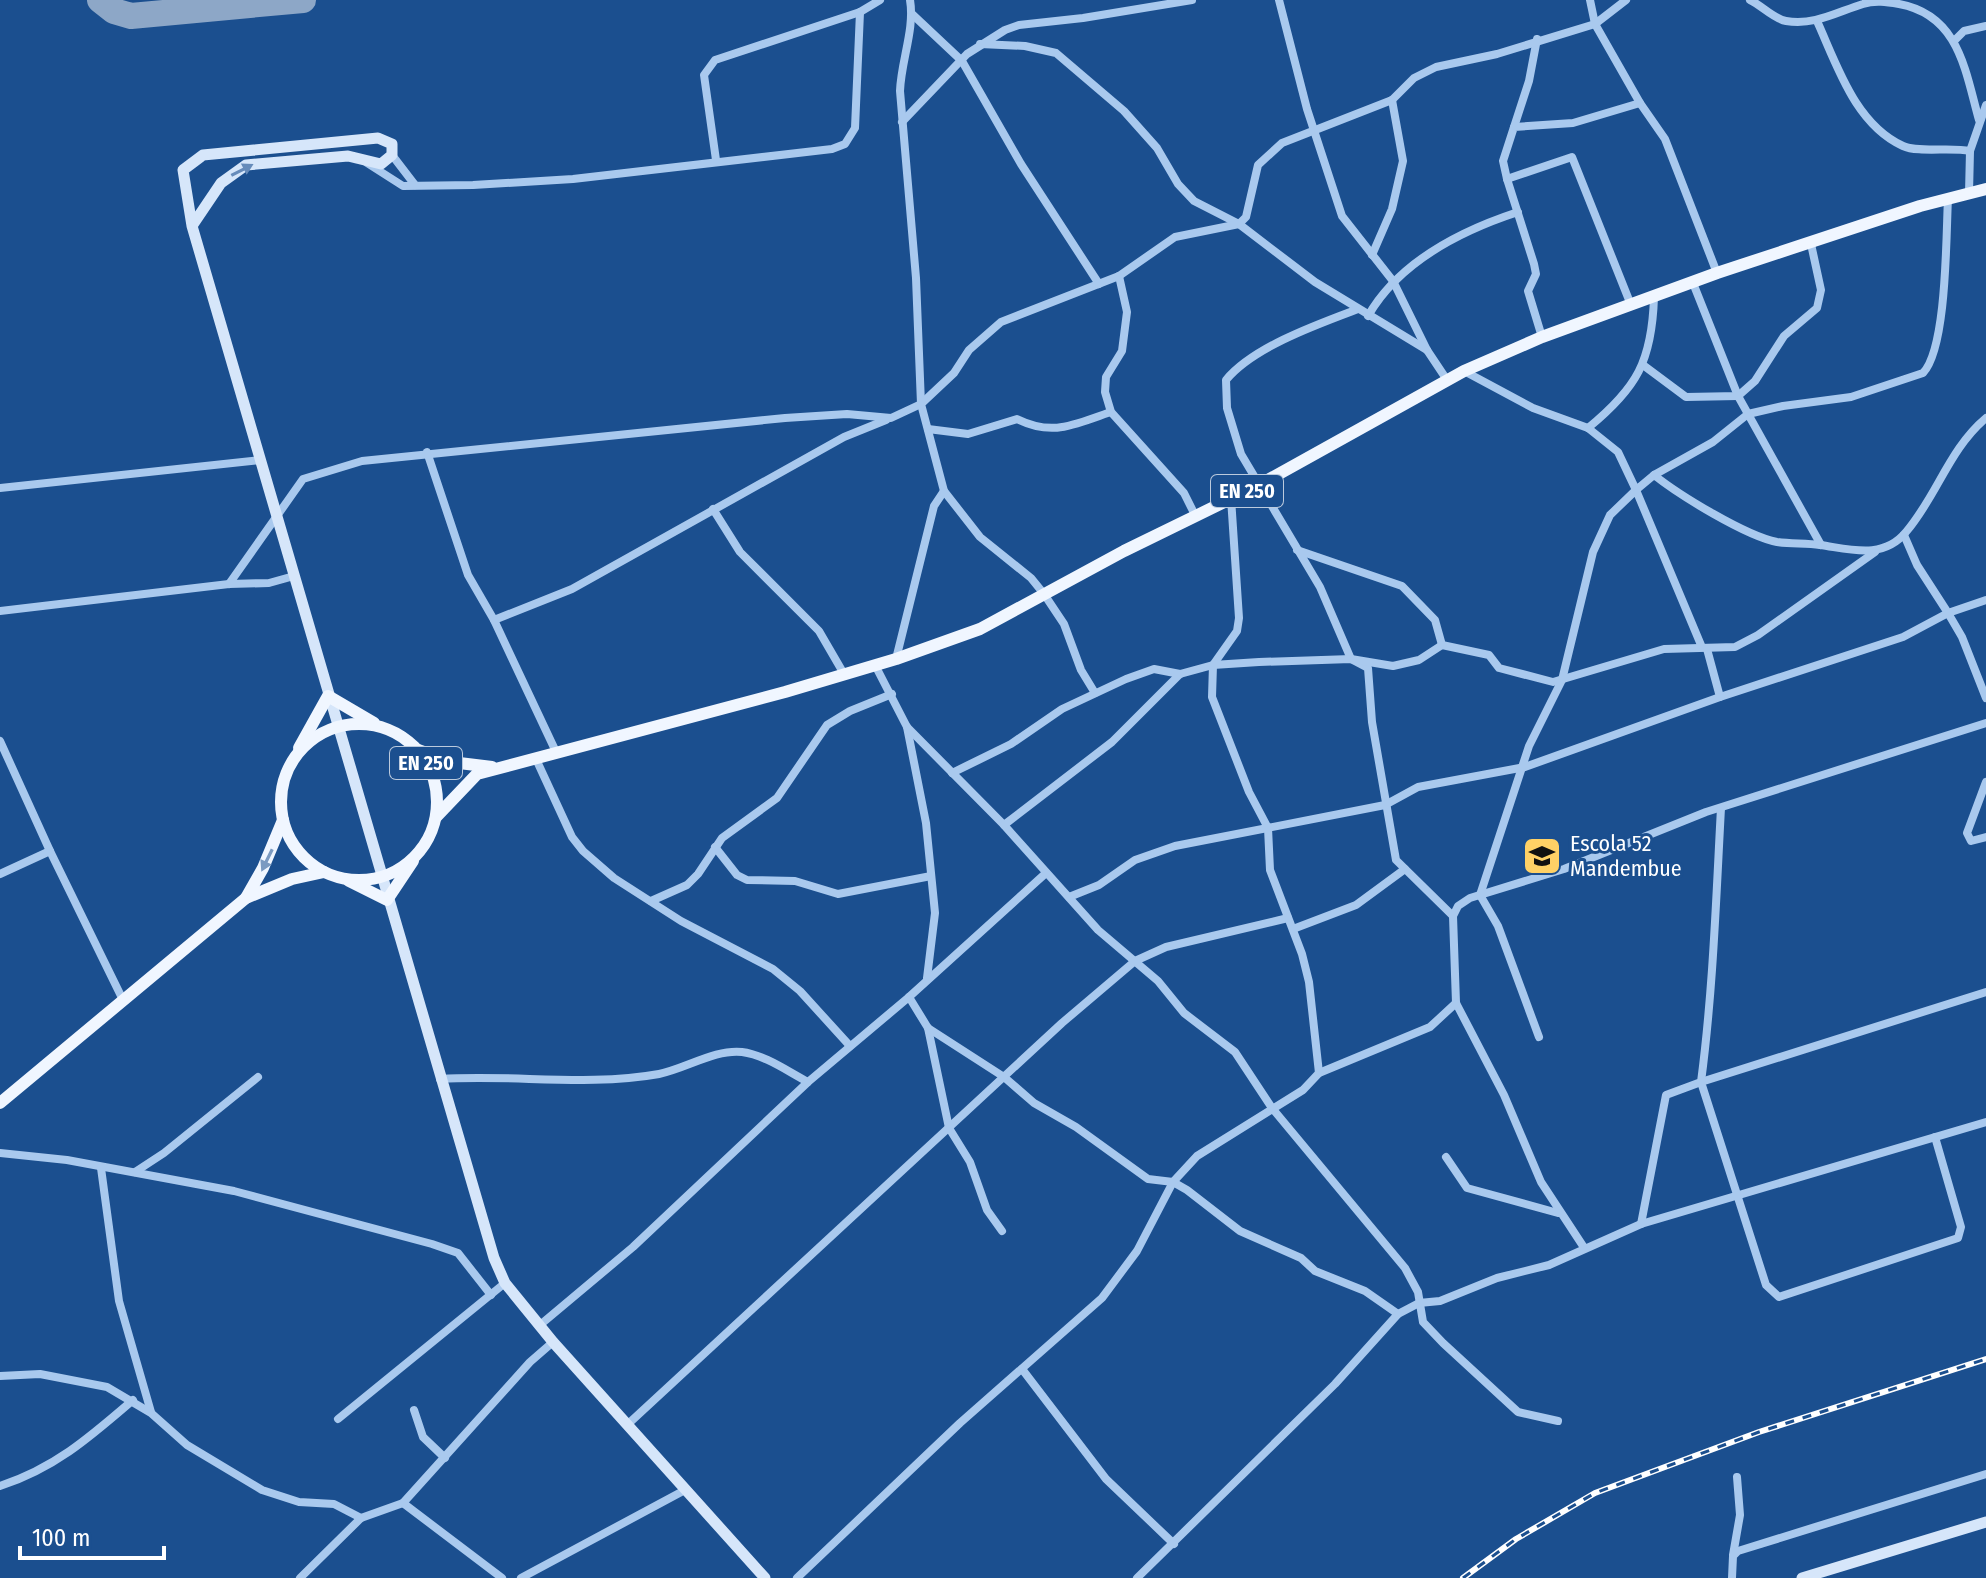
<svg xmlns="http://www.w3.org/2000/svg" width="1986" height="1578" font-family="'Fira Sans Condensed',sans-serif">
<rect width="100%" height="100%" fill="#1b4f8f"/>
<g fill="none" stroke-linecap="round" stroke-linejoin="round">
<polyline stroke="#8da7c7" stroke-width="26" points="100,0 114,11 131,16 303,0"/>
<g stroke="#a9c9ee" stroke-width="8">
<polyline points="1279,0 1307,109 1342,216 1393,281 1427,350 1447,380"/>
<polyline points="1590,0 1595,24 1640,103 1665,139 1717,273"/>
<path d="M1750,0C1761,5 1774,19 1786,21C1814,26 1837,12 1863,4C1875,0 1887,2 1899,4C1959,15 1965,70 1979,120"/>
<polyline points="912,14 962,61 1021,164 1099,284"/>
<path d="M1817,21C1837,65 1855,124 1903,146C1918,153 1951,147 1970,151"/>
<polyline points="1955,40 1964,31 1986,26"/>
<polyline points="980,44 1025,46 1056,53 1124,111 1157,148 1178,184 1194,201 1239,224 1315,282 1427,350"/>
<polyline points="902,122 967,54 1005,30 1019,25 1083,18 1192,0"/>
<polyline points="1514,127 1529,81 1537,39"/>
<polyline points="392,155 415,185"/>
<polyline points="716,160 704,75 715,60 860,12 880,0"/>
<polyline points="367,163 403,186 473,185 573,179 832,149 845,144 855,128 860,12"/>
<polyline points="1507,179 1503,161 1514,127 1573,123 1640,103"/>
<polyline points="1969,193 1970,151 1986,105"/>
<polyline points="1372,255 1392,209 1403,161 1392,100"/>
<polyline points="1119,276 1127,312 1122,351 1106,377 1105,392 1111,412 1184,493 1195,515"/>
<polyline points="1693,283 1738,396 1821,545"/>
<path d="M1358,309C1318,324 1253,347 1226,380L1227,408L1241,454L1320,587L1351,659L1368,668L1372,722L1396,860L1453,916L1456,1003L1504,1095L1541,1182L1583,1246"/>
<path d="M1368,316C1399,262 1460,231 1518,212"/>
<polyline points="1542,337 1528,291 1536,274 1534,264 1507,179 1572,157 1631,305"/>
<polyline points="1643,365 1686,397 1738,396 1755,381 1784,336 1817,308 1821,290 1811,244"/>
<path d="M1464,371L1533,408L1588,428L1618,452L1636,490L1654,475C1679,495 1746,536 1777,542C1791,544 1806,543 1820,545C1850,549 1883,560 1906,532C1937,496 1949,449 1986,418"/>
<path d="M1588,428C1637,388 1652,361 1654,297"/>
<path d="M928,429L968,434L1017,419C1054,437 1074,424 1111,412"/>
<polyline points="427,452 468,575 494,620 572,589 844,437 886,420"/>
<path d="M1654,475L1713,442L1748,414L1783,406L1851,397L1923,373C1947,348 1946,236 1948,198"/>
<polyline points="0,488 260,460"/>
<polyline points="1231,498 1239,618 1237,631 1213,665 1212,697 1249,792 1268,828 1270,870 1302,954 1309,982 1319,1073"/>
<polyline points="713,509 740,552 819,631 844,674"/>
<polyline points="1904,535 1917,565 1948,613 1986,600"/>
<polyline points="1297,550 1402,586 1435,620 1442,645 1489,655 1499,668 1553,682 1664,649 1735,647 1758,635 1875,552"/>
<path d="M229,584L303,479L362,461L785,418L847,414L891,418L921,404L916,278L900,91C901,61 915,29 910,0"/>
<polyline points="0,611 229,584 269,583 294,576"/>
<polyline points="494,620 557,754"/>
<polyline points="1707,649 1720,697 1903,637 1948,613 1962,637 1986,698"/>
<polyline points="896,659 934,506 944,491"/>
<polyline points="875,665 907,727 1004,825 1098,930 1158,981 1184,1013 1235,1052 1272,1108 1405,1268 1418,1292 1423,1322 1443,1343 1518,1412 1558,1421"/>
<polyline points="1095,693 1081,670 1064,624 1044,594 1031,578 980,537 944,491 921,404 954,373 969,350 1001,322 1119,276 1175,237 1239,224 1246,217 1258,165 1282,143 1392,100 1414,78 1436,67 1497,54 1595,24 1626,0"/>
<polyline points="907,727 926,823 935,913 927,978"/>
<polyline points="0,741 50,851"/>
<polyline points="536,759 572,837 583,851 614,878 681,921 773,969 800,991 850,1046"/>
<polyline points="952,773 1011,744 1062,709 1126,679 1154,669 1180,674"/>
<polyline points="1986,782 1967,833 1971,841 1986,837"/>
<polyline points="1004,825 1112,742 1180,674 1213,665 1259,662 1351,659 1393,666 1419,660 1442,645"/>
<polyline points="715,847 737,875 747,880 795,881 838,894 931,876"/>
<polyline points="0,874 50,851 123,1000"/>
<polyline points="1069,897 1099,885 1135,860 1175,846 1385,805 1418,787 1525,767 1720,697"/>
<polyline points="651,901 687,885 698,874 722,838 777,798 827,725 850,711 892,694"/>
<polyline points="1453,916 1458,906 1470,898 1564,869 1706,812 1986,723"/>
<polyline points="1293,929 1356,905 1405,869"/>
<polyline points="909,997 928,1028 1004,1077 1034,1103 1076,1127 1148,1179 1173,1182 1187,1190 1240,1231 1301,1258 1315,1271 1365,1291 1398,1314"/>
<polyline points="928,1028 949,1128 970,1162 987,1210 1002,1231"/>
<polyline points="1539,1037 1498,926 1480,895 1529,746 1562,680 1593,552 1610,515 1636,490 1701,645"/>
<path d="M440,1079C512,1074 587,1087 659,1074C685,1069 715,1049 742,1052C765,1055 787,1071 808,1082"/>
<polyline points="1935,1137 1961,1227 1958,1238 1779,1297 1766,1285 1701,1082 1986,992"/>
<polyline points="0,1153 67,1160 234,1191 432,1244 458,1253 491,1295"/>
<polyline points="1446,1157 1467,1188 1558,1213"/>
<polyline points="101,1168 119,1301 151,1412"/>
<polyline points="135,1172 164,1153 258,1077"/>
<path d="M1641,1224L1666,1095L1701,1082C1713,991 1716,900 1721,808"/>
<polyline points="540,1325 633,1247 808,1082 909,997 1046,873"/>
<polyline points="1022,1369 1106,1479 1174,1544"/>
<polyline points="0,1376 40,1374 107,1387 151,1413 187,1445 262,1490 299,1502 334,1504 361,1518"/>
<polyline points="414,1410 423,1437 445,1458"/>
<polyline points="338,1419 505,1283"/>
<polyline points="627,1425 1062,1023 1135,961 1166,947 1288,918"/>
<path d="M0,1486C55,1468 90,1437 133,1400"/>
<polyline points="403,1503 530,1362 553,1342"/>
<polyline points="1733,1555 1740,1515 1737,1477"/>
<polyline points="300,1578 361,1518 403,1503 502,1578"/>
<polyline points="521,1578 685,1490"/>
<polyline points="797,1578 960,1423 1102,1298 1137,1251 1173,1182 1197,1156 1303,1090 1319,1073 1430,1027 1456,1003"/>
<polyline points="1137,1578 1335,1384 1398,1314 1419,1303 1440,1301 1497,1278 1549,1265 1641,1224 1986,1122"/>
<polyline points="1732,1578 1733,1556 1738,1551 1986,1474"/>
</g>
<g stroke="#d6e6fa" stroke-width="11">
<polyline points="192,226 221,183 246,165 348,156 381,164 392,155 392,144 378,138 203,155 183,170 192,226 494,1258 505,1283 553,1342 765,1578"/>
<polyline points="1802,1578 1986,1522"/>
</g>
<g stroke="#f0f6ff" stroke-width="12">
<circle cx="359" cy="802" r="78"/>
<polyline points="299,748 328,696 374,723"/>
<polyline points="418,750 451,762 492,767"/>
<polyline points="436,817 477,774 785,692 896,659 980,629 1124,551 1257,486 1464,371 1542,337 1717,273 1920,206 1986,189"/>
<polyline points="349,881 387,900 413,861"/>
<polyline points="246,898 263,868 283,820"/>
<polyline points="0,1103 246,898 292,879 324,872"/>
</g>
<defs>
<polyline id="rail" points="1463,1578 1516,1539 1595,1493 1759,1432 1986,1359"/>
</defs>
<use href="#rail" stroke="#fff" stroke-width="6"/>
<use href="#rail" stroke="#1b4f8f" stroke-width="3" stroke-dasharray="9" stroke-linecap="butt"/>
</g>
<defs><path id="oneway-solid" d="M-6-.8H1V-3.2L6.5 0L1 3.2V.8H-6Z" transform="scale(2)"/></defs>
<use fill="#668bba" href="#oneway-solid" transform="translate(242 170) rotate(-27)"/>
<use fill="#7b9ac1" href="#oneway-solid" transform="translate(267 860) rotate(116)"/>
<defs>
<symbol id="school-square" viewBox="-11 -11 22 22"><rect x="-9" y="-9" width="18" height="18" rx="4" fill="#ffd166" stroke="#1b4f8f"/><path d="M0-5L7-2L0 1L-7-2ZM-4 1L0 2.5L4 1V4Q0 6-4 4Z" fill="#111"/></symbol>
</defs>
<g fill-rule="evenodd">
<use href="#school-square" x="1520" y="834" width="44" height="44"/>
</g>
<g text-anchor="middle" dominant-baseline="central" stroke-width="6" stroke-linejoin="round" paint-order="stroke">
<g fill="#1b4f8f" stroke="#bbcadd" stroke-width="2">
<rect x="1211" y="475" width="72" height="32" rx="6"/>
<rect x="390" y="747" width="72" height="32" rx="6"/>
</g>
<g font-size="20" font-weight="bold" fill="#fff">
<text x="1247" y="491">EN 250</text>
<text x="426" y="763">EN 250</text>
</g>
<g font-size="22" fill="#fff" stroke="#1b4f8f" text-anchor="start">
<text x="1570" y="843">Escola 52<tspan x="1570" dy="25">Mandembue</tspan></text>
</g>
</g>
<path d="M20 1546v12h144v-12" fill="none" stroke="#ffffff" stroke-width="4"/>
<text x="32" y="1546" font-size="24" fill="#ffffff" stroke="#1b4f8f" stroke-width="6" paint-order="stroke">100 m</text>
</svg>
